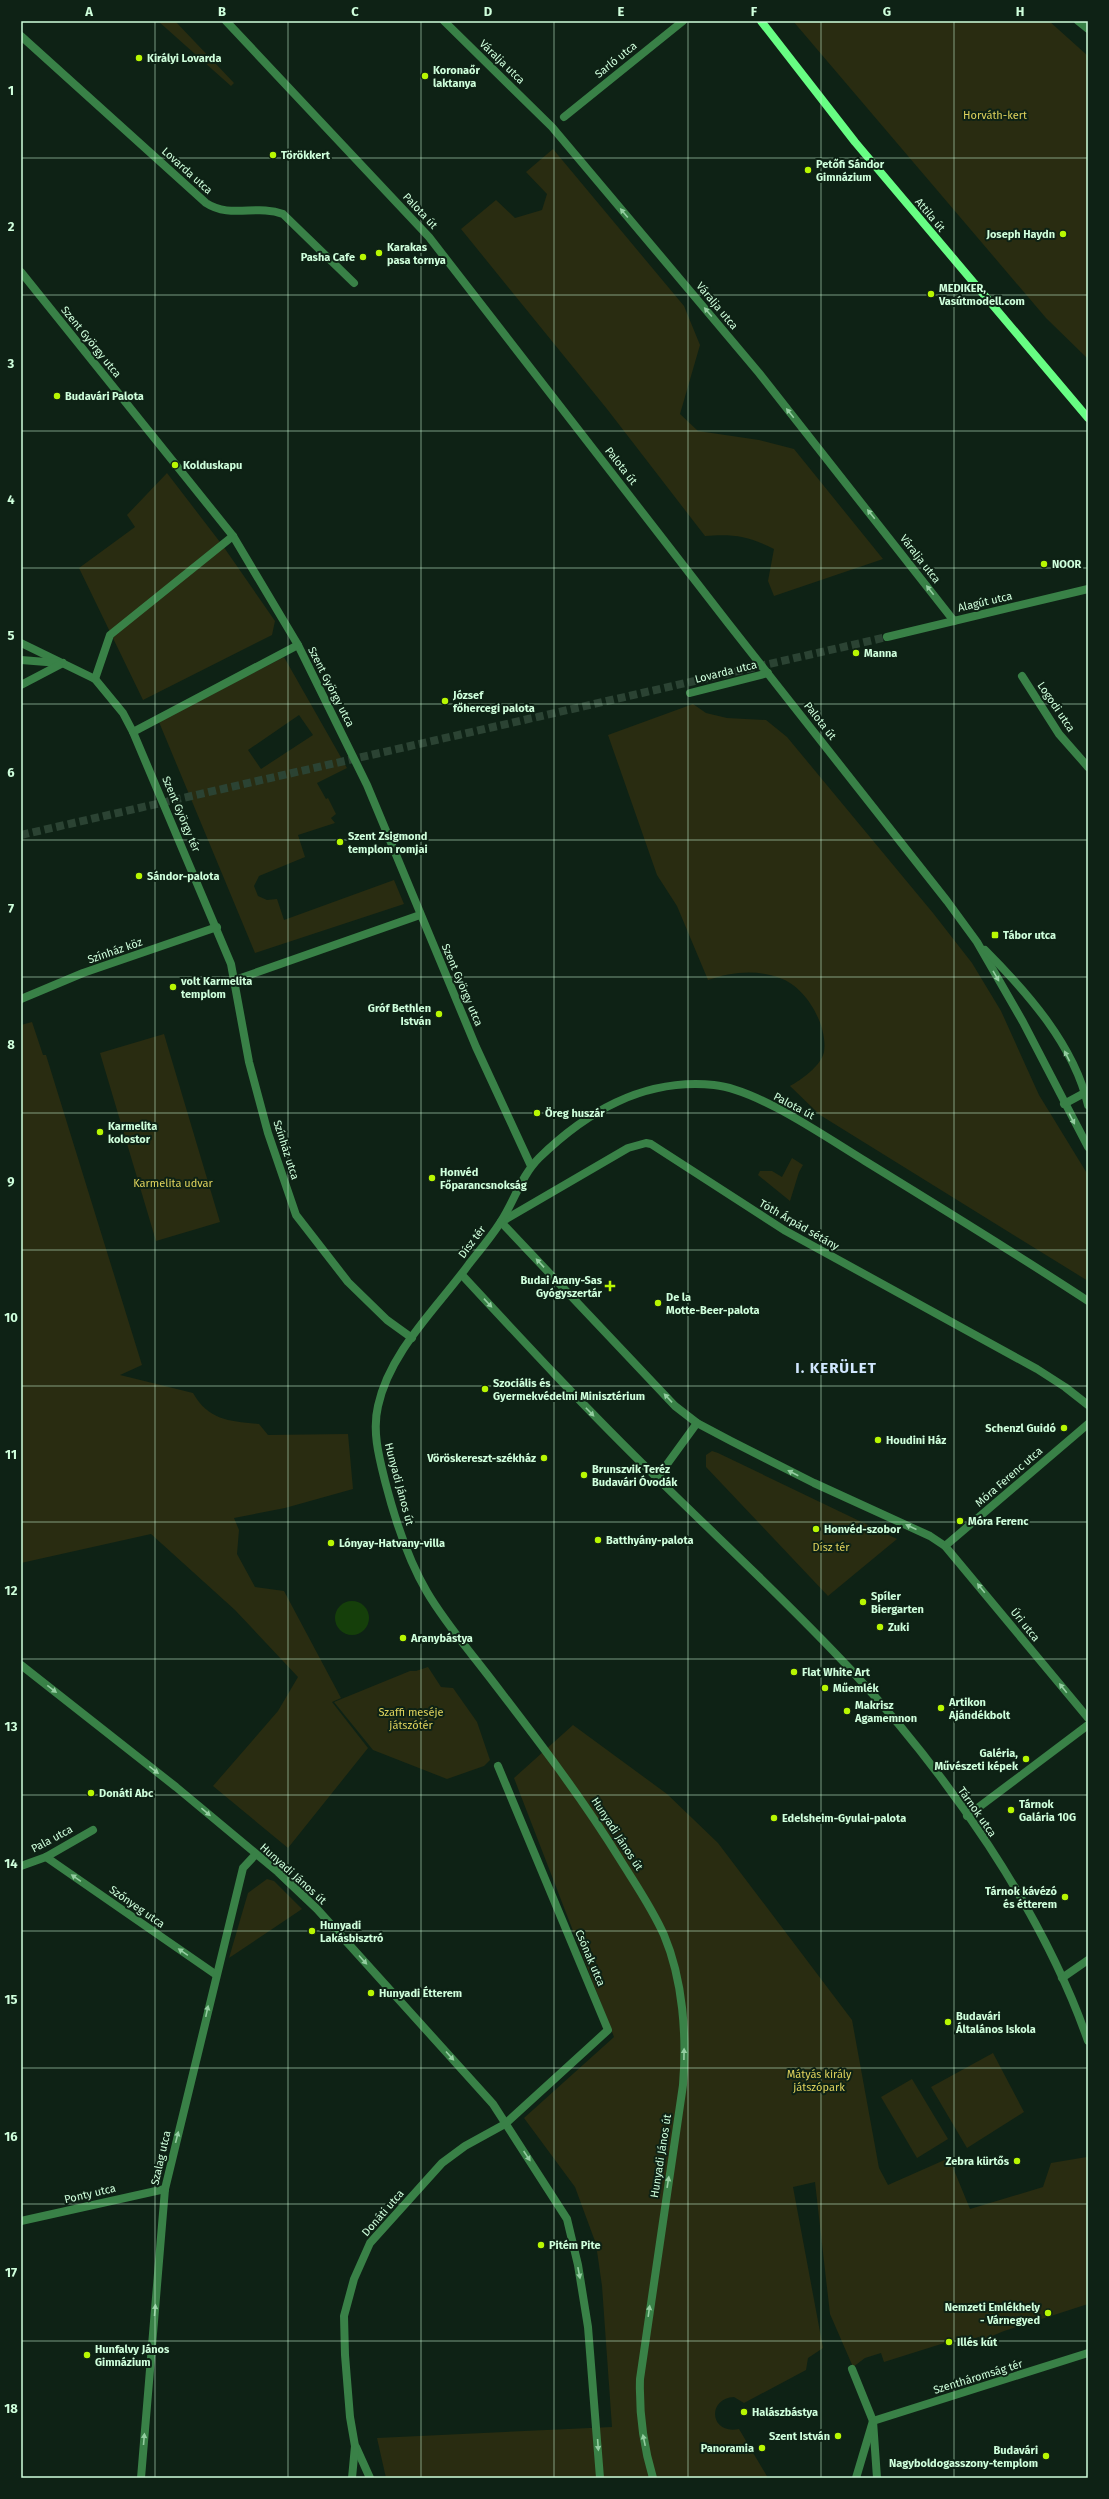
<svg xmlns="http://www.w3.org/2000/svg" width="1109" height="2499" font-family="'Fira Sans',sans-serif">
<rect width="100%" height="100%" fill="#0e2215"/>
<g fill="#292c11" fill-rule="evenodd">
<polygon points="158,21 175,21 234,83 231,86"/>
<polygon points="793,21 1049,21 1088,56 1088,359 1046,318"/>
<path d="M553,149L684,306L700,345L680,414L698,431L759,440L794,449L883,559L774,596L768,581L774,549C748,536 734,534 705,536L607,409L461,229L496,200L515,218L542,210L547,194L526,172Z"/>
<polygon points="167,473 223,546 275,621 272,635 143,700 79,568 135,527 127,515"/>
<path d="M284,657L347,768L317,783L326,799L328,798L336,814L331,818L335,823L298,835L305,857L259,876L254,886L258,896L267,900L277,899L284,920L394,880L404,904L255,953L159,722ZM299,715L313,735L261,769L248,750Z"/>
<path d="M693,704L706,713L727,718L766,720L787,737L933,913L972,963L1001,1011L1039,1095L1088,1175V1281L820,1115L790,1086C801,1080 821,1066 824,1052C828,1025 806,987 780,978C756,969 731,972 708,980L677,906L657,875L608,735Z"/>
<path d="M32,1022L43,1055H46L142,1365L120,1375L193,1393C209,1421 230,1421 259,1424L268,1435L348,1434L353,1489L285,1508L234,1518L239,1530L237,1554L255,1587L284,1591L341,1698L332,1702L368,1748L288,1848L213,1786L278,1711L298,1677L235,1610L151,1534L21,1563V1025Z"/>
<polygon points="164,1034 220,1222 156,1241 100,1053"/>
<polygon points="792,1158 803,1165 799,1172 790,1201 758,1175 760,1171 772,1171 782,1177"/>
<polygon points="712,1451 718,1453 897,1539 828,1596 706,1467 706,1455"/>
<polygon points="428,1667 441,1687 453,1688 477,1722 490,1760 484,1766 447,1779 373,1750 334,1702 410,1671 416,1671"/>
<path d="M573,1725L667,1794L718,1843L852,2020L879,2168L888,2185L949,2158L970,2209L1043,2187L1051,2163L1087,2157L1088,2161V2304L1004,2331L980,2341L979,2337L959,2343L957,2339L884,2362L881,2353L865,2358L853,2367L830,2314L815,2182L793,2187L823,2348L808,2358L806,2370L744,2403L734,2397C707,2398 709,2435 739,2429L768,2478H386L377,2438L612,2427L602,2286L596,2244L575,2187L524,2118L614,2037L514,1778Z"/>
<polygon points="267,1879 274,1881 302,1909 229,1958 248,1893"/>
<polygon points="993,2053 1024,2112 967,2148 931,2087"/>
<polygon points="912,2079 948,2139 917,2158 881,2097"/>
</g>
<circle fill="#153f0a" cx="352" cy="1618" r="17"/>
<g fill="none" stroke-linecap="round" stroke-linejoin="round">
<polyline stroke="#2b4333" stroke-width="8" stroke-dasharray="8 4" stroke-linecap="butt" points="21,835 887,637"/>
<g stroke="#398147" stroke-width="8">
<polyline points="21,643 95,679 123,713 133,732"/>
<polyline points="21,660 59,663"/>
<polyline points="95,679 110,635 233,536"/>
<polyline points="21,685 63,663"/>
<polyline points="501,1222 628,1148 646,1143 651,1144 784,1230 1037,1369 1065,1387 1088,1405"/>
<polyline points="852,2369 873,2421 877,2478"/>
<polyline points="856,2478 873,2421 1088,2353"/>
</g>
<g stroke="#398147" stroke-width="8">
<polyline points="226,21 429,237 728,623 947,901 977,942 1023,1022 1088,1147"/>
<polyline points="444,21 552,127 759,373 954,621"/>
<path d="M21,36L206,203C230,219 257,204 283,214L354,283"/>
<polyline points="564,117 683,21"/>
<polyline points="21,272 233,536 298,645 367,785 476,1047 531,1166"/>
<polyline points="298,645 133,732 231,964 249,1062 268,1133 296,1215 348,1282 387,1320 412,1338"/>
<polyline points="1022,676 1059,734 1088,767"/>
<polyline points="690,693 768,673"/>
<path d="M985,950C1027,992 1074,1045 1088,1105"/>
<polyline points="235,980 420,915"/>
<polyline points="21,999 83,973 217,927"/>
<polyline points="1064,1104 1088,1091"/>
<polyline points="501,1222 675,1406 697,1423 731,1441 814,1483 930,1536 945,1546 1088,1718"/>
<path d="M462,1275C525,1343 589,1412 656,1477C722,1542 790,1604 852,1671C947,1774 1042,1909 1088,2041"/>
<polyline points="657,1478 697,1423"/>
<polyline points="945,1546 1088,1424"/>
<polyline points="21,1665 176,1787 278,1872 317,1909 493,2104 567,2219 578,2265 588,2327 600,2478"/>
<polyline points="967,1816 1088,1725"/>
<polyline points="46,1857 215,1974"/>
<polyline points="21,1866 46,1857 93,1830"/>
<polyline points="1062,1978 1088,1960"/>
<polyline points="21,2221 165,2189"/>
<polyline points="356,2447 370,2478"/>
<polyline points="141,2478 165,2189 243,1868 256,1854"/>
<polyline points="352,2478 355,2446 350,2417 345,2355 344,2316 354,2279 370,2243 442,2163 465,2146 505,2124 608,2030 498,1766"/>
<path d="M653,2478C643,2445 639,2413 640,2379L683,2085C687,2036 683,1980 664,1935C652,1908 636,1885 621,1861C581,1796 534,1735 487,1674C467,1648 444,1621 427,1592C407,1558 395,1520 385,1481C379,1457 372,1431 378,1406C390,1351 437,1308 469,1264C480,1250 491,1237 500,1223C514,1202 521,1176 539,1158C587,1111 644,1078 714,1085C757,1089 827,1138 865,1161C940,1207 1015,1253 1088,1301"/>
</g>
<g stroke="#398147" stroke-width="8">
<polyline points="1078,21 1088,29"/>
<polyline points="887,637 1088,589"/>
</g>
<polyline stroke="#67fd83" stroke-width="8" points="761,21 855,142 1088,418"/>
</g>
<defs><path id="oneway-solid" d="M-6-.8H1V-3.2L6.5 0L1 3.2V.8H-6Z"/></defs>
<g fill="#93cda0">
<use href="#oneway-solid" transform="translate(624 213) rotate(-130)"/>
<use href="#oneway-solid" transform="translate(708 312) rotate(-130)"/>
<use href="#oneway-solid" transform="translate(790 413) rotate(-129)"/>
<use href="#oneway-solid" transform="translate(871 514) rotate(-129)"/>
<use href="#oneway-solid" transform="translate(930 590) rotate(-128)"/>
<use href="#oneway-solid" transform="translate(996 976) rotate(60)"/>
<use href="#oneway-solid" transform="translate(1067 1056) rotate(-116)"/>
<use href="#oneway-solid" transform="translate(1072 1119) rotate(62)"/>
<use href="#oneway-solid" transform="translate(540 1263) rotate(-133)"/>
<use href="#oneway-solid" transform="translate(488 1303) rotate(47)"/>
<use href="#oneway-solid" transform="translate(668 1398) rotate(-133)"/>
<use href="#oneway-solid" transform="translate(590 1412) rotate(46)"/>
<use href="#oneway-solid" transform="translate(793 1473) rotate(-153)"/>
<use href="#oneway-solid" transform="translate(911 1527) rotate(-156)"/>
<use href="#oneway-solid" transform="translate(981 1588) rotate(-129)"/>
<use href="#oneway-solid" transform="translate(1063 1688) rotate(-129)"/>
<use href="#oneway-solid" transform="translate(52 1689) rotate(38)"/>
<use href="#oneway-solid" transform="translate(154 1770) rotate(38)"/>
<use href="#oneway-solid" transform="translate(206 1812) rotate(40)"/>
<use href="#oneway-solid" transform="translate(76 1878) rotate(-145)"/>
<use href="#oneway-solid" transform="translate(183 1952) rotate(-145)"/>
<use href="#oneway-solid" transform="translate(363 1960) rotate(48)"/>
<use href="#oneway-solid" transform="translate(207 2011) rotate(-78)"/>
<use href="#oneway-solid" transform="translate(684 2054) rotate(-89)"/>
<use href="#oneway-solid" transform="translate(450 2056) rotate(48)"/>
<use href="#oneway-solid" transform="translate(177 2137) rotate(-76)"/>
<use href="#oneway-solid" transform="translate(527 2156) rotate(56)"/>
<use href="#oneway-solid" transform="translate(668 2182) rotate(-81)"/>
<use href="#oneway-solid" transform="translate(579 2273) rotate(79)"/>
<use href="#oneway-solid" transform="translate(155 2310) rotate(-85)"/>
<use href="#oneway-solid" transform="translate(649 2311) rotate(-82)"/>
<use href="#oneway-solid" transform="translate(144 2439) rotate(-85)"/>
<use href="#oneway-solid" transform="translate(644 2440) rotate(-102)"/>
<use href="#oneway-solid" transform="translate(598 2445) rotate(86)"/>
</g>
<path fill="none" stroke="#cfffdc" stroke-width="1" stroke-opacity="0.55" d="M155,21V2478M288,21V2478M421,21V2478M554,21V2478M688,21V2478M821,21V2478M954,21V2478M21,158H1088M21,295H1088M21,431H1088M21,568H1088M21,704H1088M21,840H1088M21,977H1088M21,1113H1088M21,1250H1088M21,1386H1088M21,1522H1088M21,1659H1088M21,1795H1088M21,1931H1088M21,2068H1088M21,2204H1088M21,2341H1088"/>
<g fill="#b8f702" stroke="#0e2215" stroke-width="1.5">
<circle cx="139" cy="58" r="4"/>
<circle cx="425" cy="76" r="4"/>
<circle cx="273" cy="155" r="4"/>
<circle cx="808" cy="170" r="4"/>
<circle cx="1063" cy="234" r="4"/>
<circle cx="379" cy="253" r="4"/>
<circle cx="363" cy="257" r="4"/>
<circle cx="931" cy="294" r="4"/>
<circle cx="57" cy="396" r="4"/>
<circle cx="175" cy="465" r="4"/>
<circle cx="1044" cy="564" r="4"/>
<circle cx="856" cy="653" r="4"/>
<circle cx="445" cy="701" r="4"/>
<circle cx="340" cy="842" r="4"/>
<circle cx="139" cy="876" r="4"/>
<rect x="991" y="931" width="8" height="8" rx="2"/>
<circle cx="173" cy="987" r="4"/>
<circle cx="439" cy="1014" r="4"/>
<circle cx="537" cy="1113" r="4"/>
<circle cx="100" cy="1132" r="4"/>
<circle cx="432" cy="1178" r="4"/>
<path d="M608 1280h4v4h4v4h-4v4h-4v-4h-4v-4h4z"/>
<circle cx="658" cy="1303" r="4"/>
<circle cx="485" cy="1389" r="4"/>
<circle cx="1064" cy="1428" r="4"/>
<circle cx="878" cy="1440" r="4"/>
<circle cx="544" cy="1458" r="4"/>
<circle cx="584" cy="1475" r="4"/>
<circle cx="960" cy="1521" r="4"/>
<circle cx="816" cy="1529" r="4"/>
<circle cx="598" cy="1540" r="4"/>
<circle cx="331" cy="1543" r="4"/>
<circle cx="863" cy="1602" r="4"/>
<circle cx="880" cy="1627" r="4"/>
<circle cx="403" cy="1638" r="4"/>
<circle cx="794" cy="1672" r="4"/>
<circle cx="825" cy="1688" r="4"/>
<circle cx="941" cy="1708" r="4"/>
<circle cx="847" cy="1711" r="4"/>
<circle cx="1026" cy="1759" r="4"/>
<circle cx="91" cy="1793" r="4"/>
<circle cx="1011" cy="1810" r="4"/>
<circle cx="774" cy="1818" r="4"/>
<circle cx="1065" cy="1897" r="4"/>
<circle cx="312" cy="1931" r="4"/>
<circle cx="371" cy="1993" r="4"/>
<circle cx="948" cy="2022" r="4"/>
<circle cx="1017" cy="2161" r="4"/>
<circle cx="541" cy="2245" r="4"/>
<circle cx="1048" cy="2313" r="4"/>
<circle cx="949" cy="2342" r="4"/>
<circle cx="87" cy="2355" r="4"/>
<circle cx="744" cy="2412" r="4"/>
<circle cx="838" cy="2436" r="4"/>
<circle cx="762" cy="2448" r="4"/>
<circle cx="1046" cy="2456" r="4"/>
</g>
<g text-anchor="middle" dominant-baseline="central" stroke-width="4" stroke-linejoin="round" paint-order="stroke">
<g font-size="11" font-weight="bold" fill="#cfffdc" stroke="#0e2215" text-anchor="start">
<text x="147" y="58">Királyi Lovarda</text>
<text x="433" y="70">Koronaőr<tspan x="433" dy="13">laktanya</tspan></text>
<text x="281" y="155">Törökkert</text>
<text x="816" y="164">Petőfi Sándor<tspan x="816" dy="13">Gimnázium</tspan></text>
<text x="1055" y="234" text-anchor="end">Joseph Haydn</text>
<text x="387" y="247">Karakas<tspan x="387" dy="13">pasa tornya</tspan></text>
<text x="355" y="257" text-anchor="end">Pasha Cafe</text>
<text x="939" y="288">MEDIKER,<tspan x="939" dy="13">Vasútmodell.com</tspan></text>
<text x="65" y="396">Budavári Palota</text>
<text x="183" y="465">Kolduskapu</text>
<text x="1052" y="564">NOOR</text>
<text x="864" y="653">Manna</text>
<text x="453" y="695">József<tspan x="453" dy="13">főhercegi palota</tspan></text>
<text x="348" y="836">Szent Zsigmond<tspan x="348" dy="13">templom romjai</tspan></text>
<text x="147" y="876">Sándor-palota</text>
<text x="1003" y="935">Tábor utca</text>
<text x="181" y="981">volt Karmelita<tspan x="181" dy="13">templom</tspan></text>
<text x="431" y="1008" text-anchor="end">Gróf Bethlen<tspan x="431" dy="13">István</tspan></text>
<text x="545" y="1113">Öreg huszár</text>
<text x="108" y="1126">Karmelita<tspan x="108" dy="13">kolostor</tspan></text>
<text x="440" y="1172">Honvéd<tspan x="440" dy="13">Főparancsnokság</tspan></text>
<text x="602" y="1280" text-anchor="end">Budai Arany-Sas<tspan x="602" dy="13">Gyógyszertár</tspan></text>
<text x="666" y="1297">De la<tspan x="666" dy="13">Motte-Beer-palota</tspan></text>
<text x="493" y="1383">Szociális és<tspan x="493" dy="13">Gyermekvédelmi Minisztérium</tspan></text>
<text x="1056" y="1428" text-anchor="end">Schenzl Guidó</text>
<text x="886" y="1440">Houdini Ház</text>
<text x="536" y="1458" text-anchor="end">Vöröskereszt-székház</text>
<text x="592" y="1469">Brunszvik Teréz<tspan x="592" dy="13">Budavári Óvodák</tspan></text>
<text x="968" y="1521">Móra Ferenc</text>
<text x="824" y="1529">Honvéd-szobor</text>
<text x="606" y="1540">Batthyány-palota</text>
<text x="339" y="1543">Lónyay-Hatvany-villa</text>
<text x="871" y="1596">Spíler<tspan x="871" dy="13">Biergarten</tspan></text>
<text x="888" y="1627">Zuki</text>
<text x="411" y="1638">Aranybástya</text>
<text x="802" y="1672">Flat White Art</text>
<text x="833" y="1688">Műemlék</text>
<text x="949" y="1702">Artikon<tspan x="949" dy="13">Ajándékbolt</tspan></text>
<text x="855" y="1705">Makrisz<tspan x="855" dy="13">Agamemnon</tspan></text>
<text x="1018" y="1753" text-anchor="end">Galéria,<tspan x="1018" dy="13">Művészeti képek</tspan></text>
<text x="99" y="1793">Donáti Abc</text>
<text x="1019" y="1804">Tárnok<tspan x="1019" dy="13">Galária 10G</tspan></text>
<text x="782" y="1818">Edelsheim-Gyulai-palota</text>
<text x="1057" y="1891" text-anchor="end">Tárnok kávézó<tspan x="1057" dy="13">és étterem</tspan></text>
<text x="320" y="1925">Hunyadi<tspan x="320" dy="13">Lakásbisztró</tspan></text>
<text x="379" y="1993">Hunyadi Étterem</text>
<text x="956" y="2016">Budavári<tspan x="956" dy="13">Általános Iskola</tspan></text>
<text x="1009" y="2161" text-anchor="end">Zebra kürtős</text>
<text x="549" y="2245">Pitém Pite</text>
<text x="1040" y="2307" text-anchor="end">Nemzeti Emlékhely<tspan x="1040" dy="13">- Várnegyed</tspan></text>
<text x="957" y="2342">Illés kút</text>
<text x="95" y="2349">Hunfalvy János<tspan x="95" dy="13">Gimnázium</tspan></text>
<text x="752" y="2412">Halászbástya</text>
<text x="830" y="2436" text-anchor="end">Szent István</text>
<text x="754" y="2448" text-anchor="end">Panoramia</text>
<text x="1038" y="2450" text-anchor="end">Budavári<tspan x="1038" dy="13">Nagyboldogasszony-templom</tspan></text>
</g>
<g font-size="11" fill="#cfffdc" stroke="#0e2215">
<text transform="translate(616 60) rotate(-39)">Sarló utca</text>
<text transform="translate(502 62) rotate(44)">Váralja utca</text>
<text transform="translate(187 171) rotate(42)">Lovarda utca</text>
<text transform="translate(420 211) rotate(47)">Palota út</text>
<text transform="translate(930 215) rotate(50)">Attila út</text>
<text transform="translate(717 306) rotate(50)">Váralja utca</text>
<text transform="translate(91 342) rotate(51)">Szent György utca</text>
<text transform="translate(621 466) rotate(52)">Palota út</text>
<text transform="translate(920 559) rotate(52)">Váralja utca</text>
<text transform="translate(985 602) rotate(-13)">Alagút utca</text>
<text transform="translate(726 672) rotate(-14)">Lovarda utca</text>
<text transform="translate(331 687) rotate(63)">Szent György utca</text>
<text transform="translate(1056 707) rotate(56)">Logodi utca</text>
<text transform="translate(820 721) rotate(52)">Palota út</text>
<text transform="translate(181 814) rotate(67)">Szent György tér</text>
<text transform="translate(115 951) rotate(-19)">Színház köz</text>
<text transform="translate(462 985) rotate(67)">Szent György utca</text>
<text transform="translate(794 1106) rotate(28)">Palota út</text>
<text transform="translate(286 1150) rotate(72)">Színház utca</text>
<text transform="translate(799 1225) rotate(30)">Tóth Árpád sétány</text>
<text transform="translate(472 1242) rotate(-53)">Dísz tér</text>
<text transform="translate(1009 1477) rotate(-41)">Móra Ferenc utca</text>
<text transform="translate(399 1484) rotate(75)">Hunyadi János út</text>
<text transform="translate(1025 1625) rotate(51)">Úri utca</text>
<text transform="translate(977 1812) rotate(55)">Tárnok utca</text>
<text transform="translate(617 1834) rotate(57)">Hunyadi János út</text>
<text transform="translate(52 1839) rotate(-28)">Pala utca</text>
<text transform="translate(293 1874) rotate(42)">Hunyadi János út</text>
<text transform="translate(137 1907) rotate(35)">Szőnyeg utca</text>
<text transform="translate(590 1958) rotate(67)">Csónak utca</text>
<text transform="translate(661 2156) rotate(-81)">Hunyadi János út</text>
<text transform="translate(161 2158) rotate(-77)">Szalag utca</text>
<text transform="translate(90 2194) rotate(-13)">Ponty utca</text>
<text transform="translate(383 2213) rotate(-49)">Donáti utca</text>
<text transform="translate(978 2377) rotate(-17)">Szentháromság tér</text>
</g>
<g font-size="11" fill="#ded25c" stroke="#0e2215">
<text x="995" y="115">Horváth-kert</text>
<text x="173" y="1183">Karmelita udvar</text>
<text x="831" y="1547">Dísz tér</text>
<text x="411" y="1712">Szaffi meséje<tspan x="411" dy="13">játszótér</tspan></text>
<text x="819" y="2074">Mátyás király<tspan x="819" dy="13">játszópark</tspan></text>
</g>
<g font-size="15" font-weight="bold" letter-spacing="1" fill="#d1e7ff" stroke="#0e2215">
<text x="836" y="1368">I. KERÜLET</text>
</g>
</g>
<rect width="1109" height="2499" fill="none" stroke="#0e2215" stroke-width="44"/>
<rect x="22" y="22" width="1065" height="2455" fill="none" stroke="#cfffdc" stroke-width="1.5"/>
<g font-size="13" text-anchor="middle" font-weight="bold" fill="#cfffdc">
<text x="89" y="16">A</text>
<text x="222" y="16">B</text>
<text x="355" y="16">C</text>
<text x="488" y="16">D</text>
<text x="621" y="16">E</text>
<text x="754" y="16">F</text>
<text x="887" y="16">G</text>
<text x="1020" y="16">H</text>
<text x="11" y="95">1</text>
<text x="11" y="231">2</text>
<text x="11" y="368">3</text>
<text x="11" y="504">4</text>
<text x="11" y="640">5</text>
<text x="11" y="777">6</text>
<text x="11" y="913">7</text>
<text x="11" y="1049">8</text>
<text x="11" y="1186">9</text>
<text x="11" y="1322">10</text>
<text x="11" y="1459">11</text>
<text x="11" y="1595">12</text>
<text x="11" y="1731">13</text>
<text x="11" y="1868">14</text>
<text x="11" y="2004">15</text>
<text x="11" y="2141">16</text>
<text x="11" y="2277">17</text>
<text x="11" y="2413">18</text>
</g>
</svg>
